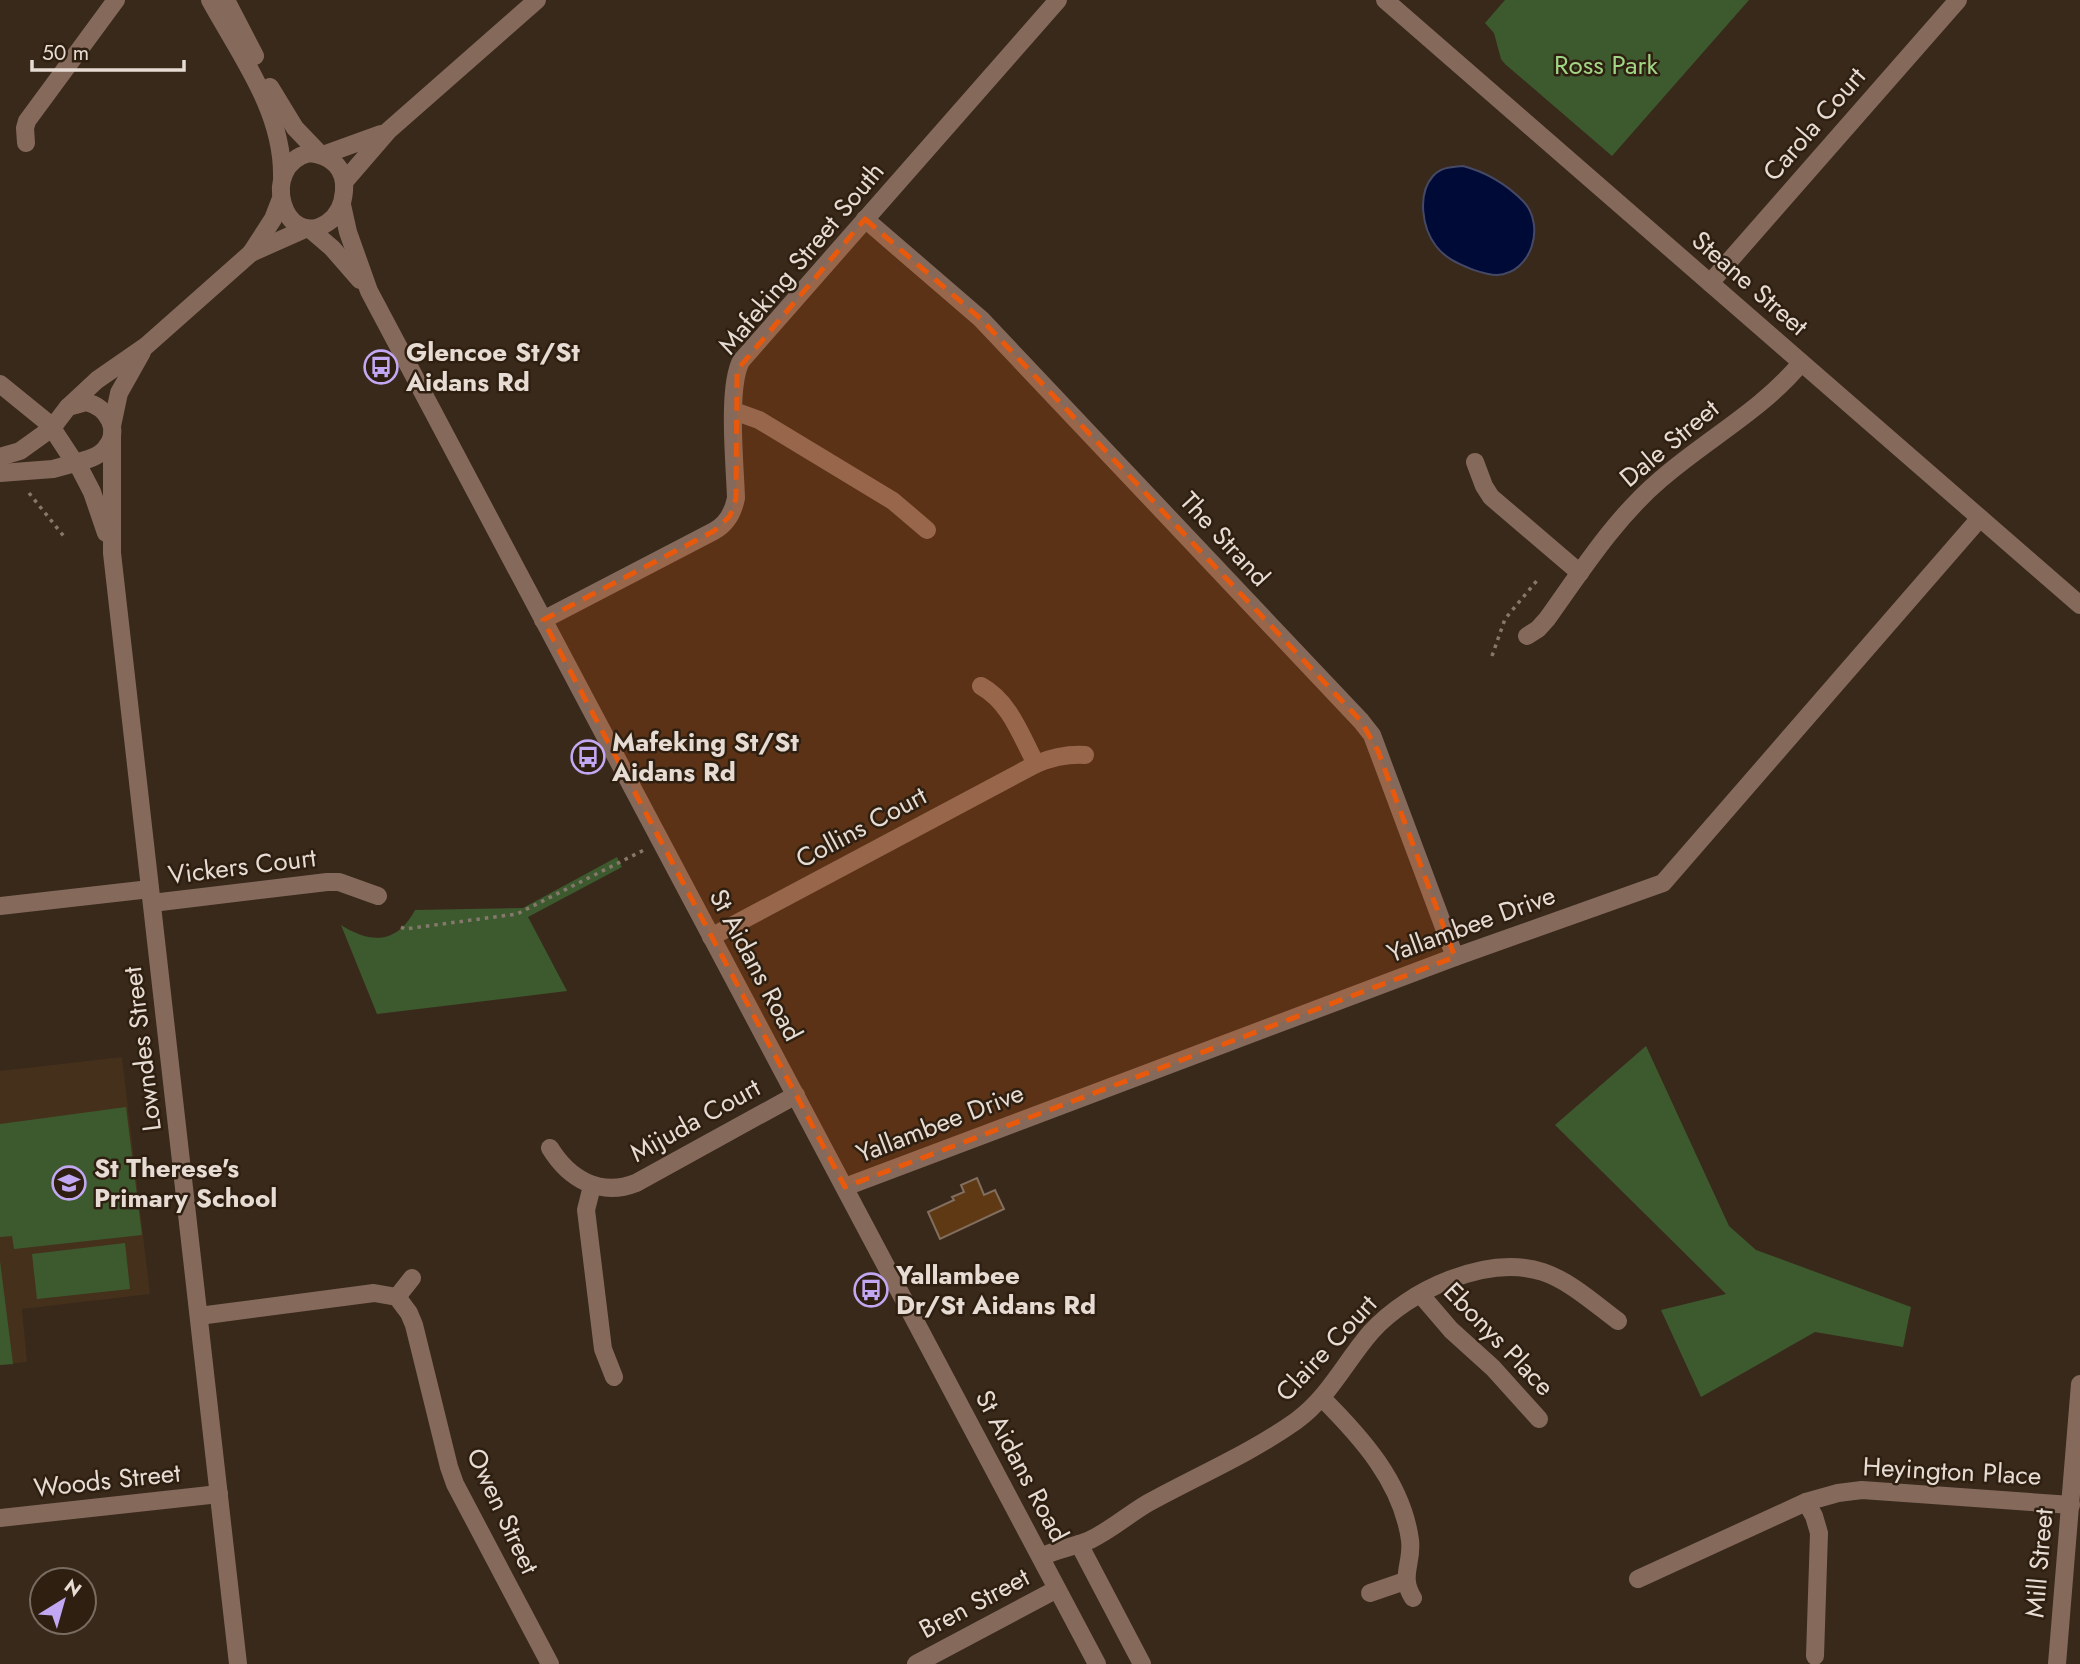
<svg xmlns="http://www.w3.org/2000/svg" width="2080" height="1664" font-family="Jost,sans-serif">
<rect width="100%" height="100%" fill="#39291a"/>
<polygon fill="#45301c" points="122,1057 150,1294 22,1309 27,1362 0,1365 0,1071"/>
<g fill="#3d5a2f">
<polygon points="1505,0 1749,0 1612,156 1505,64 1501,59 1494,33 1485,23"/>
<path d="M617,857L622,867L528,917L567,991L377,1014L341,925C371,944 397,944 415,910L523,908Z"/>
<polygon points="1646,1046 1729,1226 1756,1250 1911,1307 1903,1347 1815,1332 1701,1397 1661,1310 1726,1294 1555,1125"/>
<polygon points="126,1107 142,1235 14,1249 12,1236 0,1237 0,1124"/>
<polygon points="125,1243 130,1289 37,1299 32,1254"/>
<polygon points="0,1261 13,1364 0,1365"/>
</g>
<path fill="#000a37" stroke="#454966" stroke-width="2" d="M1463,166C1486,172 1506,184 1523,201C1546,225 1532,273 1497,275C1488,275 1480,272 1471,269C1457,263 1445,258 1436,246C1422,228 1417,194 1433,176C1441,167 1452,167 1463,166Z"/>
<polygon fill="#5e3914" stroke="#816e5e" stroke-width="2" points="977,1178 984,1195 995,1190 1004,1209 940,1239 928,1212 954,1200 952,1197 964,1192 961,1185"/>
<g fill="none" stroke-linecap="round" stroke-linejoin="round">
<g stroke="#86786c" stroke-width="3.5" stroke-dasharray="3.5 5" stroke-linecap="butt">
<polyline points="29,493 66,539"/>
<polyline points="1492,656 1505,619 1539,578"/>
<polyline points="401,927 405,929 517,914 644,850"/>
</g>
<g stroke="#856a5c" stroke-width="18">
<path d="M210,0C240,55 283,111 282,176"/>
<polyline points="226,0 255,56"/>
<polyline points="1385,0 2080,605"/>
<polyline points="270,87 295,128 320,154"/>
<polyline points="26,143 25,128 27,121 116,0"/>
<path d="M309,153C331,155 346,168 344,191C343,204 338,216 327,223C284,251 258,166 309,153Z"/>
<polyline points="323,155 381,134"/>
<polyline points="344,182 388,131 537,0"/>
<polyline points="342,205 348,232 369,291 1097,1664"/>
<polyline points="865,219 981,319 1361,721 1372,735 1378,751 1455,957"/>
<polyline points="311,230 332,248 360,280"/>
<polyline points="251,253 273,219 280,201"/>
<polyline points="1710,283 1958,0"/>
<polyline points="0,384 53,427"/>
<path d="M86,402C107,407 122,430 105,449C98,457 86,460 75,463L52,428L68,407Z"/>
<polyline points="68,407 97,380 146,346 251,253 305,229"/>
<polyline points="734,411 759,420 893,501 927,530"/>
<polyline points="112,426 119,393 142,352"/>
<polyline points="112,434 112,553 238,1664"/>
<polyline points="0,457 20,451 52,428"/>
<polyline points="1475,462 1484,486 1491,497 1580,573"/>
<polyline points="77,463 92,492 106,533"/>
<polyline points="0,473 53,469 75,463"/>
<path d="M543,620L714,531C727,524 733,513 736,498C735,465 727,388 741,361L1058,0"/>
<path d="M1527,636L1538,629L1547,619C1582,570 1615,518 1661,479C1707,439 1762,410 1801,363"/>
<path d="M981,686C1010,702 1021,736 1036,764"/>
<polyline points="152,903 327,882 339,882 378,896"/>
<polyline points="0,906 150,889"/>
<path d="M711,937L1036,764C1053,757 1067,754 1085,755"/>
<path d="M550,1148C569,1179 600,1197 636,1183L796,1095"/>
<polyline points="592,1186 586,1210 603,1349 614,1377"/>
<polyline points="845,1187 1455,957 1663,883 1980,518"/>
<polyline points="1421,1295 1451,1330 1493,1368 1539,1419"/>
<polyline points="397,1297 412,1278"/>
<polyline points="199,1316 374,1293 397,1297 409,1313 414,1325 449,1467 455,1484 550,1664"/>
<path d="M1322,1398C1361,1437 1402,1482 1410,1540C1413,1563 1399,1576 1413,1598"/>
<polyline points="1806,1502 1814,1516 1819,1533 1815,1656"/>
<polyline points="0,1518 219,1494"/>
<polyline points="1079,1544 1142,1664"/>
<path d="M1041,1557C1057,1549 1074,1547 1090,1540C1111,1530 1129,1514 1148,1503C1197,1476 1251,1453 1296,1421C1329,1397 1345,1362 1371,1332C1409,1290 1487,1254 1543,1272C1570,1281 1595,1304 1618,1321"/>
<polyline points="1638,1579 1806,1502 1838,1493 1862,1490 2071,1505"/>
<polyline points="1370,1593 1405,1581"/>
<polyline points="916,1664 1057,1589"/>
<polyline points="2057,1664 2080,1384"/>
</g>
</g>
<path fill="#e8590c" fill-opacity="0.2" stroke="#e8590c" stroke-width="5" stroke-dasharray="14 9" stroke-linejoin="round" d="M865,219L981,319L1361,721L1378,751L1455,957L845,1187L543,620L714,531L730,516L736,498L737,370Z"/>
<defs>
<symbol id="bus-ring" viewBox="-11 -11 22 22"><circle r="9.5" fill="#2e1f11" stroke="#c2a8f2" stroke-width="1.5"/><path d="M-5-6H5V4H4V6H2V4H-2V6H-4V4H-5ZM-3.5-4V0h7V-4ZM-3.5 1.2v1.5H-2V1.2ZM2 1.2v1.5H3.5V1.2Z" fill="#c2a8f2"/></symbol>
<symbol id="school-ring" viewBox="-11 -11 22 22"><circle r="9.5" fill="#2e1f11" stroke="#c2a8f2" stroke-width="1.5"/><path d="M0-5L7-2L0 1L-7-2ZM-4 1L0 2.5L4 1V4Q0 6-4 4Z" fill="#c2a8f2"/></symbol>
</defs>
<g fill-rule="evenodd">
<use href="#bus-ring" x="362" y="348" width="38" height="38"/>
<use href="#bus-ring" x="569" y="738" width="38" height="38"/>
<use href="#school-ring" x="50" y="1164" width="38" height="38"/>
<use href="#bus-ring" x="852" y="1271" width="38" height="38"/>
</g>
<g text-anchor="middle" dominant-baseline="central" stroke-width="5" stroke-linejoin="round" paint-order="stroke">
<g font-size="26" fill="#a0d585" stroke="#2e1f11">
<text x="1606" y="65">Ross Park</text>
</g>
<g font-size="26" fill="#e7dcd3" stroke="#2e1f11">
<text transform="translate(1814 124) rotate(-49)">Carola Court</text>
<text transform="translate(801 258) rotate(-50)">Mafeking Street South</text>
<text transform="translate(1750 283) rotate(41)">Steane Street</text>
<text transform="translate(1669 443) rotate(-40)">Dale Street</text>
<text transform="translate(1225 539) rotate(47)">The Strand</text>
<text transform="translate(861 827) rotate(-28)">Collins Court</text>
<text transform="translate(242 866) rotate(-7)">Vickers Court</text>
<text transform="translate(1471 924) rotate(-20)">Yallambee Drive</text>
<text transform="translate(756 965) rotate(62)">St Aidans Road</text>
<text transform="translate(142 1049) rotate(-97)">Lowndes Street</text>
<text transform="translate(695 1120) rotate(-29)">Mijuda Court</text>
<text transform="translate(940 1123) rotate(-21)">Yallambee Drive</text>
<text transform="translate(1499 1339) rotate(46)">Ebonys Place</text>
<text transform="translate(1326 1348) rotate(-47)">Claire Court</text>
<text transform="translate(1022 1466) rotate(62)">St Aidans Road</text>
<text transform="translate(1952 1471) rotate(3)">Heyington Place</text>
<text transform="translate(107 1480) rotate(-6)">Woods Street</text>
<text transform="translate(503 1511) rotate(65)">Owen Street</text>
<text transform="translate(2039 1563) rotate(-85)">Mill Street</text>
<text transform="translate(974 1603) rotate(-28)">Bren Street</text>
</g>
<g font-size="26" font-weight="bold" fill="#e7dcd3" stroke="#2e1f11" text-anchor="start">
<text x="406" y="352">Glencoe St/St<tspan x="406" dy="30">Aidans Rd</tspan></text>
<text x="612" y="742">Mafeking St/St<tspan x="612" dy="30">Aidans Rd</tspan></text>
<text x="94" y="1168">St Therese's<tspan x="94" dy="30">Primary School</tspan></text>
<text x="896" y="1275">Yallambee<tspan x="896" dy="30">Dr/St Aidans Rd</tspan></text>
</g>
</g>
<g transform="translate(63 1601) rotate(37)"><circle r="33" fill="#2e1f11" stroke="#786b5f" stroke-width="2"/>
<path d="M0-5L12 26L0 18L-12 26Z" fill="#c2a8f2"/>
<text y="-10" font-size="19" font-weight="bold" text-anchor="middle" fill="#e7dcd3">N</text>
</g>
<path d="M32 60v10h152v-10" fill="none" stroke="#e7dcd3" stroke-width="3.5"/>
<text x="42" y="60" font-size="21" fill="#e7dcd3" stroke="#2e1f11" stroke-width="5" paint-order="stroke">50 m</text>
</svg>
